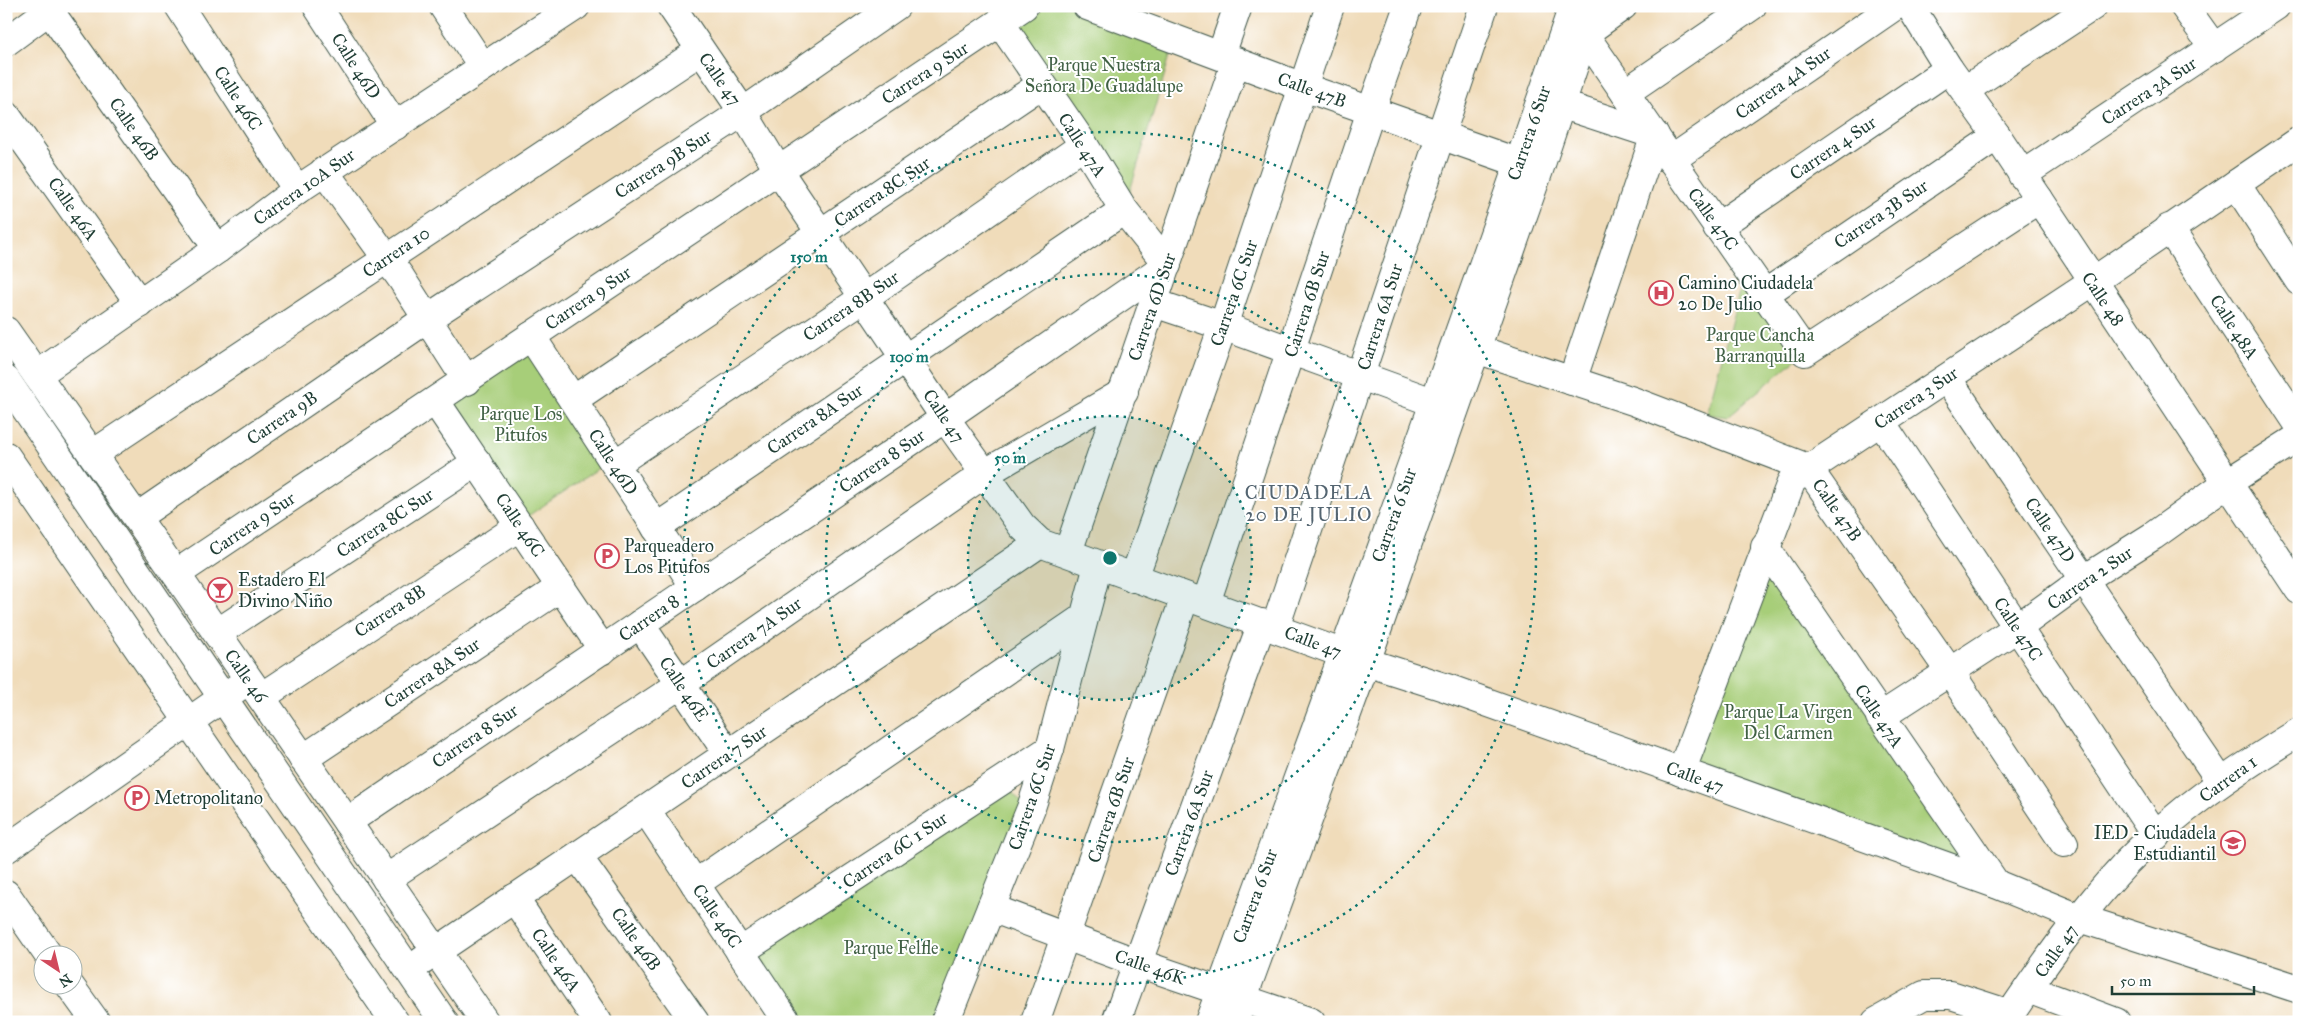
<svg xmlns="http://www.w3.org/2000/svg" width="2305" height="1028" font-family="'IM FELL Great Primer',serif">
<rect width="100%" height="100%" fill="#fff"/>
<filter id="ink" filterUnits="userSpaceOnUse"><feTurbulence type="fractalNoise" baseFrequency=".02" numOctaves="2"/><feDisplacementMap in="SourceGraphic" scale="10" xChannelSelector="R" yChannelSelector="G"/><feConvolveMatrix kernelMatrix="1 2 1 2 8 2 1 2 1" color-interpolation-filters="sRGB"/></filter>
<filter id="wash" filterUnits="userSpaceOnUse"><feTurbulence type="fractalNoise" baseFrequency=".0096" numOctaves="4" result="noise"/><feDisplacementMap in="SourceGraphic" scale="20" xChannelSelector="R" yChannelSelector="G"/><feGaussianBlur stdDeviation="1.12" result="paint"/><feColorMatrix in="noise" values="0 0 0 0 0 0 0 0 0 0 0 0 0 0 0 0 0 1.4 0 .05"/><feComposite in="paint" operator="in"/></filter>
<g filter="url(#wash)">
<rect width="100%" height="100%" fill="#f0dcba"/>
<g fill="#a7ce79" stroke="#638656">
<polygon points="986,6 1083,6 1175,39 1125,208"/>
<polygon points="1746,266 1805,352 1727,417 1707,414"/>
<polygon points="531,344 608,462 522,520 443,404"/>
<polygon points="1767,551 1994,884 1687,768"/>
<polygon points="1002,782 1026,807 941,1022 789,1022 745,956"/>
</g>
</g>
<g filter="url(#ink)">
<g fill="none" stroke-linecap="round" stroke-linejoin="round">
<defs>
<g id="minor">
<polyline points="179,6 297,190"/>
<polyline points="317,6 395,126"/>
<polyline points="443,6 483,67"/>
<polyline points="671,6 743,112 778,170 945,418 1022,526 1040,543 1366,662 1447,688 1996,884 2079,918 2299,989"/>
<polyline points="1087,6 1303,87 1537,169"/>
<polyline points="1623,6 1584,34 1805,352 2039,199"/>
<polyline points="1910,6 1949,69 1997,136 2299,590"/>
<polyline points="2184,6 2214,48"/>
<polyline points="49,10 218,249"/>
<polyline points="1001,24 1084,145 1124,210 1167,264"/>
<polyline points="6,42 55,6"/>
<polyline points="1221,55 1238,6"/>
<polyline points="1965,90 2093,6"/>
<polyline points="1625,93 1752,6"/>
<polyline points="1560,104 1655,135 1572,381"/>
<polyline points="6,115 140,304"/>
<polyline points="1671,160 1895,6"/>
<polyline points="324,171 401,278 467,381"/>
<polyline points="2022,175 2276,6"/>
<polyline points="2236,184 2299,281"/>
<polyline points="1717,227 1949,69"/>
<polyline points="2169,228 2299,425"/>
<polyline points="1766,293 1997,136"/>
<polyline points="1154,303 1223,326 1452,409"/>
<polyline points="6,331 176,574 485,1022"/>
<polyline points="531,336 695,587"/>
<polyline points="1476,349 1633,401 1808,468 1950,672 2064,843"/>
<polyline points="37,375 218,249 297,190 576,6"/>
<polyline points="1947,378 2221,782"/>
<polyline points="6,380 444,1022"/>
<polyline points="573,400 1042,84"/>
<polyline points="436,402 603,650"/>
<polyline points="1881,422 2156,836"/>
<polyline points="93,454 700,51"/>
<polyline points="6,456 395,1022"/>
<polyline points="615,464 865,297 1084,145"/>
<polyline points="137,517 428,318 743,112 896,6"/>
<polyline points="656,528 1124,210"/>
<polyline points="1765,547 1996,884"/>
<polyline points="1068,552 1236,61"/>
<polyline points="176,574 1024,6"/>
<polyline points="1134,578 1223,326 1330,6"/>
<polyline points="1206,603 1371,111 1408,6"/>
<polyline points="640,624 728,754"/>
<polyline points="1275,628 1484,6"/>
<polyline points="217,633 477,462"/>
<polyline points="261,697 520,526"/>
<polyline points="1880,717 2017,628 2083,580 2153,536 2227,483 2299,437"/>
<polyline points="303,759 561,587"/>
<polyline points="1681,772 1792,480 2092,282 2299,141"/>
<polyline points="646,810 787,1022"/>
<polyline points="347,822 945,418 1167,265"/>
<polyline points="6,849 237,688"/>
<polyline points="578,857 695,1022"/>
<polyline points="386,879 681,684 984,474 1124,392"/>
<polyline points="695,884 1084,617"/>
<polyline points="6,894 49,956"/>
<polyline points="514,898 598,1022"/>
<polyline points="991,908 1138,963 1311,1022"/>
<polyline points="740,952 1050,749"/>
<polyline points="422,961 1040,543"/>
<polyline points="70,986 96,1022"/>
<polyline points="2028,989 2116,1022"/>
<polyline points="945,1022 1031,808 1050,749 1098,565"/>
<polyline points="1035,1022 1185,597"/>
<polyline points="1116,1022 1262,623"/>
<path d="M1209,1022C1332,684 1457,347 1573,6"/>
<polyline points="1234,1022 1366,662 1539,170 1594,6"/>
<polyline points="1876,1022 1924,995 1951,995 2010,1014"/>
<path d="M2005,1022C2042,967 2081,911 2127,862C2177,810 2237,770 2299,732"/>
</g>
</defs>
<use href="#minor" stroke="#3e5548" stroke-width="30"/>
<use href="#minor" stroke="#fff" stroke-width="28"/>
</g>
</g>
<circle cx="1110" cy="558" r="142" fill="#0f766e" fill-opacity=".12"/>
<g fill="none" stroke="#0f766e" stroke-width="2.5" stroke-dasharray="2.5 5">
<circle cx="1110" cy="558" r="142"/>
<circle cx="1110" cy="558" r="284"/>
<circle cx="1110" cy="558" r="426"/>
</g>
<defs>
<symbol id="hospital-ring" viewBox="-11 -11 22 22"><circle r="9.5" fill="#fff" stroke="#d1495b" stroke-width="1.5"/><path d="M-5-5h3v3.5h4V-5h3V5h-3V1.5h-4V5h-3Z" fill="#d1495b"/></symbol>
<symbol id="parking-ring" viewBox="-11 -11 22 22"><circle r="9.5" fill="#fff" stroke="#d1495b" stroke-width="1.5"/><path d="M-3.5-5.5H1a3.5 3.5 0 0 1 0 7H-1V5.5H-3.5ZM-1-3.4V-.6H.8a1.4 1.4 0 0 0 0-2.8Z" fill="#d1495b"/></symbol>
<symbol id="bar-ring" viewBox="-11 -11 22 22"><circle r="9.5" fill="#fff" stroke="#d1495b" stroke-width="1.5"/><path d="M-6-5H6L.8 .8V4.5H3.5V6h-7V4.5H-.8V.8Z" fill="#d1495b"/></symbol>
<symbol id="school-ring" viewBox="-11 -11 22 22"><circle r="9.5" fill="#fff" stroke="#d1495b" stroke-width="1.5"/><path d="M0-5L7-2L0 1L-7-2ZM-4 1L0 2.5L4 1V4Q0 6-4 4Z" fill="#d1495b"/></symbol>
</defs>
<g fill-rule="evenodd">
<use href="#hospital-ring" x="1647" y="279" width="28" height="28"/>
<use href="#parking-ring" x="593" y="542" width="28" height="28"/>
<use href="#bar-ring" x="206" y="576" width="28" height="28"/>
<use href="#parking-ring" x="123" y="784" width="28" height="28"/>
<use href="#school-ring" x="2219" y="829" width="28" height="28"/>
</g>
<g text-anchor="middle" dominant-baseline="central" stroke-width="4" stroke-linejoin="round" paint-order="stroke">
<g font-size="18" fill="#416145" stroke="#fff">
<text x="1104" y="65">Parque Nuestra<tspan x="1104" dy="21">Señora De Guadalupe</tspan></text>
<text x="1760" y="335">Parque Cancha<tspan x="1760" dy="21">Barranquilla</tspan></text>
<text x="521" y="414">Parque Los<tspan x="521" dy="21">Pitufos</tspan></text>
<text x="1788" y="712">Parque La Virgen<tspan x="1788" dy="21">Del Carmen</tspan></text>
<text x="891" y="948">Parque Felfle</text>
</g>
<g font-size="18" fill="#1f3d34" stroke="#fff">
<text transform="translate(356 66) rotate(57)">Calle 46D</text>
<text transform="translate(925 73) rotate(-33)">Carrera 9 Sur</text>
<text transform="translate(720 79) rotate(55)">Calle 47</text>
<text transform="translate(1783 83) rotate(-35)">Carrera 4A Sur</text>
<text transform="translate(1312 90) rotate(20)">Calle 47B</text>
<text transform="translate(2149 91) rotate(-33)">Carrera 3A Sur</text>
<text transform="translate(238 98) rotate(57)">Calle 46C</text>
<text transform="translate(134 129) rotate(55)">Calle 46B</text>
<text transform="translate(1529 133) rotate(-71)">Carrera 6 Sur</text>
<text transform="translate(1082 145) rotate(57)">Calle 47A</text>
<text transform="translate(1833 148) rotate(-34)">Carrera 4 Sur</text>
<text transform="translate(663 164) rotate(-33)">Carrera 9B Sur</text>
<text transform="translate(304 187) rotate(-35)">Carrera 10A Sur</text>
<text transform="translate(882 192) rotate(-34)">Carrera 8C Sur</text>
<text transform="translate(73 209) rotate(55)">Calle 46A</text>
<text transform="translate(1881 214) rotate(-34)">Carrera 3B Sur</text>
<text transform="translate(1713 219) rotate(54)">Calle 47C</text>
<text transform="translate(396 252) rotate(-34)">Carrera 10</text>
<text transform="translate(1234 293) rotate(-71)">Carrera 6C Sur</text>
<text transform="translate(588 298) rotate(-34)">Carrera 9 Sur</text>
<text transform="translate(2103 299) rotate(56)">Calle 48</text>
<text transform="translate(1307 304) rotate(-72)">Carrera 6B Sur</text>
<text transform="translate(851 306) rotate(-34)">Carrera 8B Sur</text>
<text transform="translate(1152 307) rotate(-71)">Carrera 6D Sur</text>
<text transform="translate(1380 317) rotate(-72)">Carrera 6A Sur</text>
<text transform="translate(2234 327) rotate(57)">Calle 48A</text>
<text transform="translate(1916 398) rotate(-34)">Carrera 3 Sur</text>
<text transform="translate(944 416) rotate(56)">Calle 47</text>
<text transform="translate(282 418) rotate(-34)">Carrera 9B</text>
<text transform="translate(815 419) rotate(-34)">Carrera 8A Sur</text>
<text transform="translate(882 461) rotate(-34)">Carrera 8 Sur</text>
<text transform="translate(613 462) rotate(57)">Calle 46D</text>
<text transform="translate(1837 510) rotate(55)">Calle 47B</text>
<text transform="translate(1394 515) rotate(-70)">Carrera 6 Sur</text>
<text transform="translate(385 523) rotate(-33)">Carrera 8C Sur</text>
<text transform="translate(252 524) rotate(-34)">Carrera 9 Sur</text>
<text transform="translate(520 525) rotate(56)">Calle 46C</text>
<text transform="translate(2050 530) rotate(56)">Calle 47D</text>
<text transform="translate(2090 578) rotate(-34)">Carrera 2 Sur</text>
<text transform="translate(390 611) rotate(-33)">Carrera 8B</text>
<text transform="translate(649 618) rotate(-34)">Carrera 8</text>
<text transform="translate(2018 629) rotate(56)">Calle 47C</text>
<text transform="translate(754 633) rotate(-35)">Carrera 7A Sur</text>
<text transform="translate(1313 642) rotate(21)">Calle 47</text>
<text transform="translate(432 673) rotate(-34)">Carrera 8A Sur</text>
<text transform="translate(246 676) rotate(55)">Calle 46</text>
<text transform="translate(684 689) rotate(56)">Calle 46E</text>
<text transform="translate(1879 716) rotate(56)">Calle 47A</text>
<text transform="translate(475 736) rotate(-34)">Carrera 8 Sur</text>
<text transform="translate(724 757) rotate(-34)">Carrera 7 Sur</text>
<text transform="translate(1695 777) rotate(20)">Calle 47</text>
<text transform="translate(2228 779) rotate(-36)">Carrera 1</text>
<text transform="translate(1032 797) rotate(-71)">Carrera 6C Sur</text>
<text transform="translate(1111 810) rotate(-71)">Carrera 6B Sur</text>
<text transform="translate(1189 823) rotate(-70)">Carrera 6A Sur</text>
<text transform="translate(895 850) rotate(-34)">Carrera 6C 1 Sur</text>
<text transform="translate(1255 896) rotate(-70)">Carrera 6 Sur</text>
<text transform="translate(717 916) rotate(56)">Calle 46C</text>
<text transform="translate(636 939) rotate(55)">Calle 46B</text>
<text transform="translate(2056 951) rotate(-55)">Calle 47</text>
<text transform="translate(556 960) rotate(56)">Calle 46A</text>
<text transform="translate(1150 967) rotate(19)">Calle 46K</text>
</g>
<g font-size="18" fill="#1f3d34" stroke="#fff" text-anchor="start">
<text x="1678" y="283">Camino Ciudadela<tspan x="1678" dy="21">20 De Julio</tspan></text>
<text x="624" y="546">Parqueadero<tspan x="624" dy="21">Los Pitufos</tspan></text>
<text x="238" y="580">Estadero El<tspan x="238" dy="21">Divino Niño</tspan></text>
<text x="154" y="798">Metropolitano</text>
<text x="2216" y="833" text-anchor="end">IED - Ciudadela<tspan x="2216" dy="21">Estudiantil</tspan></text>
</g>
<g font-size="19" letter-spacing="1" fill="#546571" stroke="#fff">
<text x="1309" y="492">CIUDADELA<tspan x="1309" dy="22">20 DE JULIO</tspan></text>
</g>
</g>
<circle cx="1110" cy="558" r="8" fill="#0f766e" stroke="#fff" stroke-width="2.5"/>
<g font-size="15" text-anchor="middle" font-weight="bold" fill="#0f766e" stroke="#fff" stroke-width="4" stroke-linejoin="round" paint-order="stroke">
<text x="809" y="262">150 m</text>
<text x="909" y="362">100 m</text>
<text x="1010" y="463">50 m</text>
</g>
<rect width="2305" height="1028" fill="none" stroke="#fff" stroke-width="25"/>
<g transform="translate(58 970) rotate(145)"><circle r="24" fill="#ffffff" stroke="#a5b1ae"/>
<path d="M0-4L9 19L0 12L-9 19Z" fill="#d1495b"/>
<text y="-8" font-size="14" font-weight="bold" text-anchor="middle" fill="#1f3d34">N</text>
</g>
<path d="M2112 986v8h142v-8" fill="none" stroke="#1f3d34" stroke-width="2.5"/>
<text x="2120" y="986" font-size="15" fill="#1f3d34" stroke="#ffffff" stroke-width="4" paint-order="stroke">50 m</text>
</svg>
